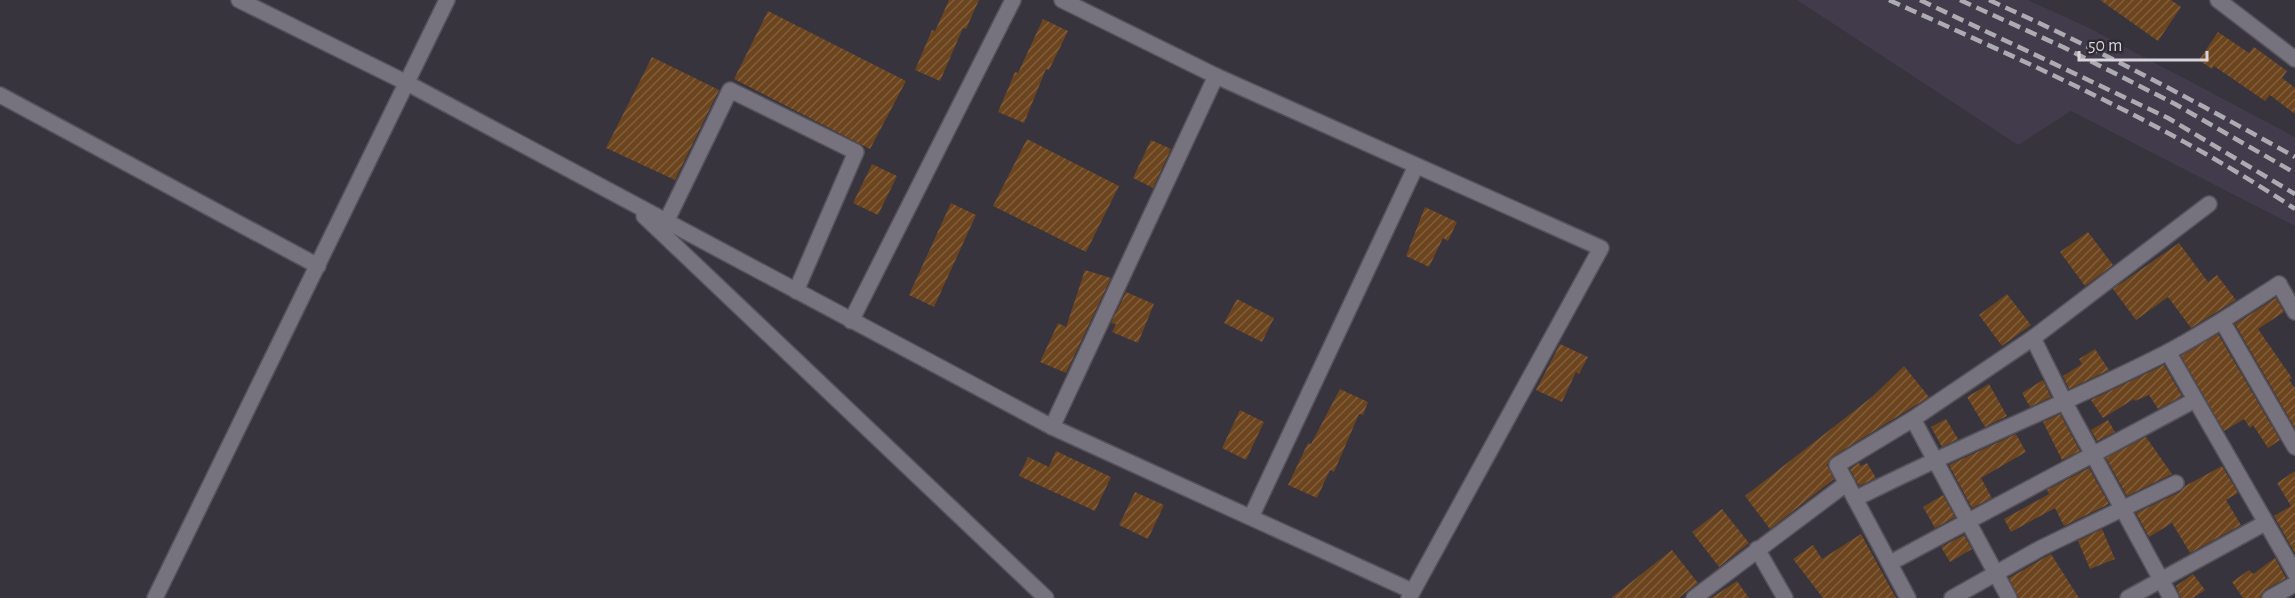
<svg xmlns="http://www.w3.org/2000/svg" width="2295" height="598" font-family="'Alegreya Sans',sans-serif">
<defs>
<pattern id="building-hatch" width="6" height="6" patternUnits="userSpaceOnUse" patternTransform="scale(1.5)"><rect width="6" height="6" fill="#6c441e"/><path d="M-1 1l2-2M0 6l6-6M5 7l2-2" fill="none" stroke="#805e3e"/></pattern>
</defs>
<rect width="100%" height="100%" fill="#37343d"/>
<polygon fill="#413b4b" points="1797,0 2028,0 2089,28 2295,137 2295,226 2071,111 2018,145"/>
<g fill="url(#building-hatch)">
<polygon points="949,0 979,0 966,29 963,28 940,81 915,70 932,30 935,31"/>
<polygon points="2100,0 2171,0 2181,7 2158,41"/>
<polygon points="768,11 906,81 870,149 734,79"/>
<polygon points="1043,19 1068,31 1049,70 1046,69 1024,123 998,112 1015,72 1018,73"/>
<polygon points="2218,32 2249,53 2254,47 2287,71 2282,78 2295,88 2295,114 2270,95 2265,101 2214,66 2212,69 2199,60"/>
<polygon points="652,57 719,90 675,180 606,148"/>
<polygon points="1027,139 1119,186 1086,252 993,206"/>
<polygon points="1151,140 1171,149 1153,188 1133,178"/>
<polygon points="872,164 897,176 878,215 853,203"/>
<polygon points="951,203 976,215 934,307 909,295"/>
<polygon points="1425,207 1457,222 1448,241 1443,238 1429,267 1406,256"/>
<polygon points="2088,232 2113,265 2085,286 2060,252"/>
<polygon points="2179,243 2208,282 2217,275 2236,300 2191,328 2168,297 2136,320 2113,289"/>
<polygon points="1085,270 1111,278 1066,373 1040,362 1058,323 1066,327"/>
<polygon points="1126,292 1154,304 1138,343 1112,332 1116,324 1111,323"/>
<polygon points="2007,294 2031,325 2002,346 1979,315"/>
<polygon points="2276,298 2284,312 2258,329 2292,378 2289,380 2295,388 2295,428 2235,324"/>
<polygon points="1237,299 1274,318 1262,342 1224,323"/>
<polygon points="2218,334 2280,440 2268,448 2253,425 2250,428 2244,419 2224,431 2181,356"/>
<polygon points="1560,344 1588,357 1579,374 1576,372 1562,402 1536,390"/>
<polygon points="2095,349 2109,370 2069,389 2063,376 2082,364 2079,359"/>
<polygon points="2164,365 2182,396 2158,409 2149,395 2135,401 2134,399 2103,418 2091,400"/>
<polygon points="1904,366 1929,397 1832,457 1827,465 1834,479 1770,529 1745,496 1872,397"/>
<polygon points="2043,380 2051,397 2030,407 2022,393"/>
<polygon points="1989,384 2007,416 1985,427 1967,397"/>
<polygon points="1340,389 1368,402 1363,415 1359,414 1334,472 1330,470 1317,498 1288,485 1308,443 1311,444"/>
<polygon points="1240,410 1264,422 1246,460 1222,448"/>
<polygon points="2060,414 2080,451 2062,460 2043,422"/>
<polygon points="1946,419 1958,439 1942,447 1931,427"/>
<polygon points="2108,420 2115,432 2097,441 2091,430"/>
<polygon points="2016,434 2026,452 1981,478 1992,498 1972,508 1949,465"/>
<polygon points="2146,437 2172,474 2127,496 2106,458"/>
<polygon points="1056,451 1111,477 1095,511 1019,476 1028,457 1049,467"/>
<polygon points="1859,463 1861,466 1867,463 1876,478 1859,486 1850,469"/>
<polygon points="2222,466 2238,493 2226,500 2241,525 2190,553 2172,523 2149,537 2136,513 2180,492 2185,486"/>
<polygon points="2089,468 2109,504 2064,526 2055,508 2011,532 2004,519 2049,494 2047,490"/>
<polygon points="2295,471 2295,553 2274,516 2291,506 2277,483"/>
<polygon points="1135,492 1164,505 1148,539 1119,525"/>
<polygon points="1943,495 1955,517 1935,528 1923,507"/>
<polygon points="1722,509 1749,543 1719,567 1692,532"/>
<polygon points="2102,529 2115,559 2090,569 2078,541"/>
<polygon points="1861,534 1896,598 1823,598 1793,559 1813,545 1822,559"/>
<polygon points="1964,535 1972,549 1950,562 1941,547"/>
<polygon points="1672,550 1698,583 1686,592 1679,598 1611,598"/>
<polygon points="2051,554 2079,598 2019,598 2009,578"/>
<polygon points="2275,558 2286,578 2265,590 2260,598 2243,598 2232,582 2249,570 2253,574"/>
<polygon points="2193,574 2205,590 2193,598 2181,598 2176,586"/>
<polygon points="1737,581 1749,598 1711,598"/>
</g>
<g fill="none" stroke-linecap="round" stroke-linejoin="round">
<defs>
<g id="minor">
<polyline points="239,0 407,83 1052,427 1412,591"/>
<polyline points="1062,0 1216,76 1601,248 1409,598"/>
<polyline points="2218,0 2295,59"/>
<polyline points="0,95 318,266"/>
<polyline points="644,216 1046,598"/>
<polyline points="666,222 730,90 856,152 796,291"/>
<polyline points="2279,284 2295,312"/>
<polyline points="851,321 1013,0"/>
<polyline points="2222,321 2295,447"/>
<polyline points="2033,338 2065,403 2171,598"/>
<polyline points="2168,352 2295,573"/>
<polyline points="1913,419 2009,598"/>
<polyline points="1052,427 1216,76"/>
<path d="M1855,499C1957,447 2064,405 2166,353C2205,333 2242,308 2279,284"/>
<polyline points="1251,517 1416,166"/>
<polyline points="1757,549 1785,598"/>
<polyline points="1890,563 2195,400"/>
<polyline points="155,598 447,0"/>
<polyline points="1694,598 1847,483"/>
<polyline points="1908,598 1837,465 1913,419 2033,338 2209,204"/>
<polyline points="1952,598 2041,548 2176,483"/>
<polyline points="2128,598 2265,523"/>
<polyline points="2270,598 2295,584"/>
</g>
</defs>
<use href="#minor" stroke="#55525b" stroke-width="18"/>
<use href="#minor" stroke="#76737e" stroke-width="15"/>
<g stroke="#adabb2" stroke-width="4.5" stroke-dasharray="12 6" stroke-linecap="butt">
<path d="M1889,0C2028,63 2168,124 2295,209"/>
<polyline points="1920,0 2168,118 2295,194"/>
<polyline points="1960,0 2063,47 2175,104 2295,173"/>
<path d="M1989,0C2094,47 2195,101 2295,157"/>
</g>
</g>
<path d="M2079 51v9h128v-9" fill="none" stroke="#d6d4da" stroke-width="3"/>
<text x="2088" y="51" font-size="18" fill="#d6d4da" stroke="#2d2a33" stroke-width="4.5" paint-order="stroke">50 m</text>
</svg>
